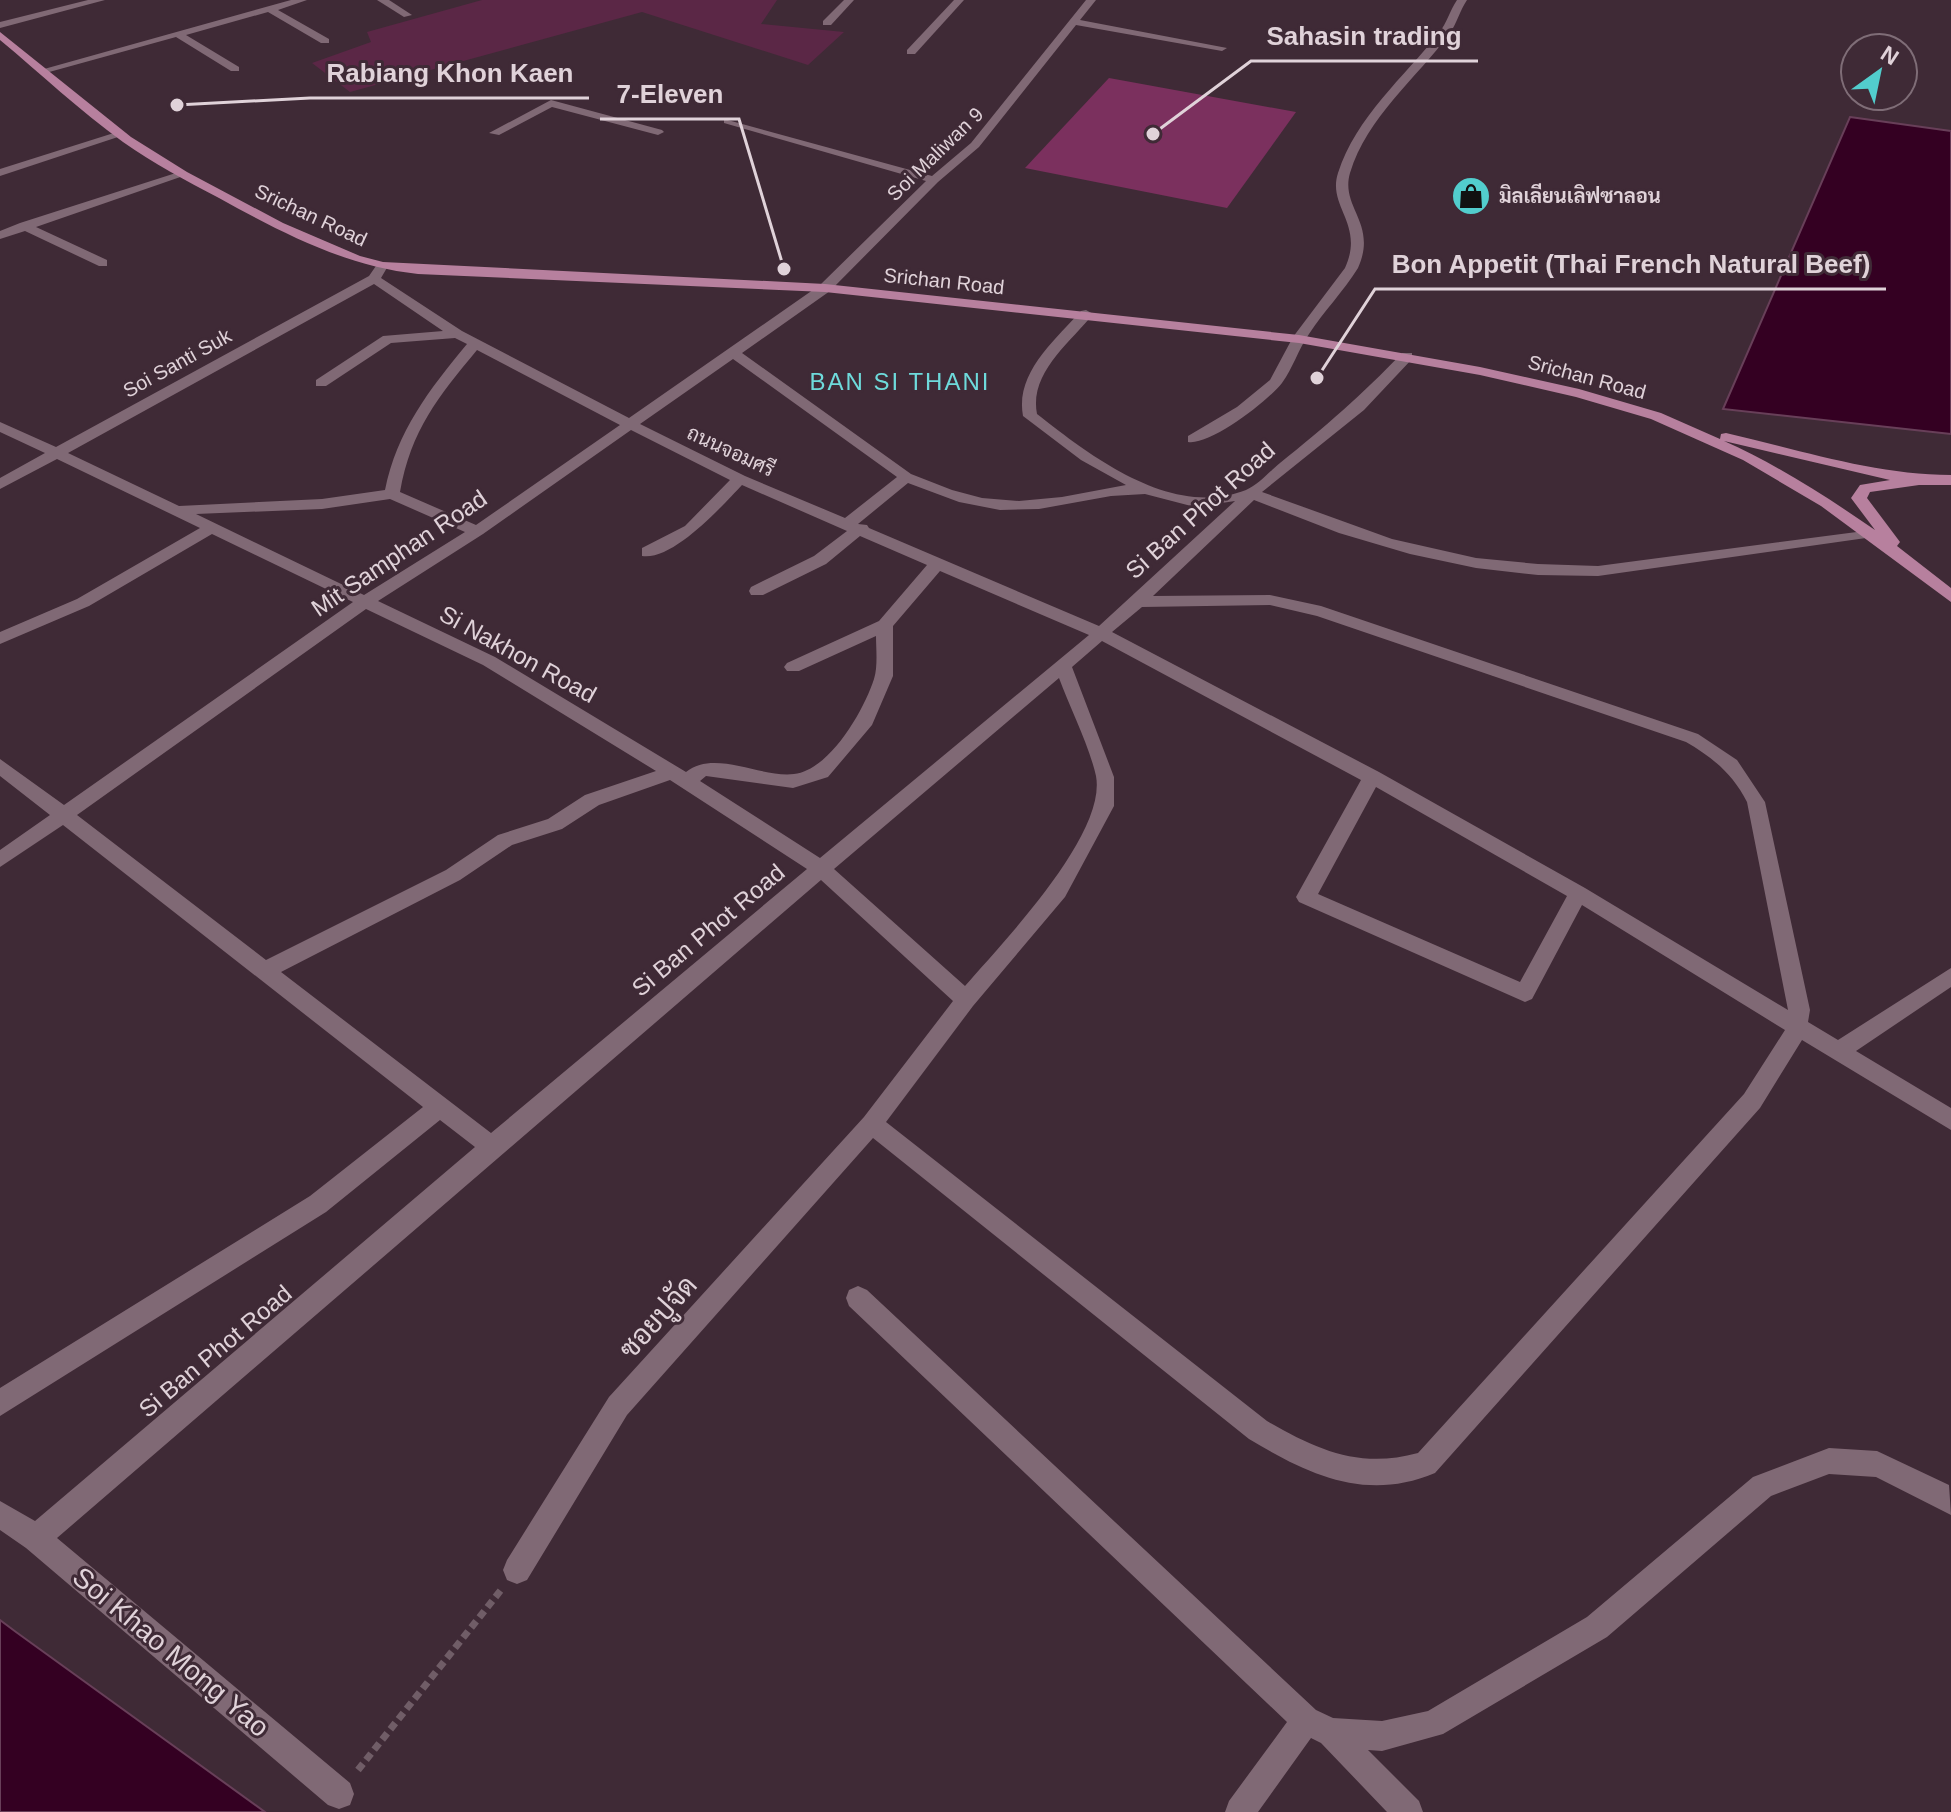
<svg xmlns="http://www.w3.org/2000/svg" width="1951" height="1812" font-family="Helvetica,Sarabun,sans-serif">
<rect width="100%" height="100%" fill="#3f2a36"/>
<polygon fill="#5b2746" points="482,0 777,0 761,24 844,32 808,65 642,12 350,92 312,63 371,42 367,32"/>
<g fill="#340022" stroke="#683f59" stroke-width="2">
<polygon points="1850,117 1951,131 1951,434 1723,409"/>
<polygon points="0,1620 16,1632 265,1812 0,1812"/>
</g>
<polygon fill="#7b305e" points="1109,78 1296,112 1227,208 1025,168"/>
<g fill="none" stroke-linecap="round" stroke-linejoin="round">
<polyline stroke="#705d67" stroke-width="7" stroke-dasharray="8 5" stroke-linecap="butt" points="358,1770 501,1590"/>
<g fill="#806975" fill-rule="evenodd">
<polygon points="88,0 105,0 0,28 0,22"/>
<polygon points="291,0 307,0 278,10 329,39 329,43 321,43 268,12 186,35 239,67 239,71 231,71 176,37 42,74 37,71"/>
<polygon points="377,0 389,0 412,15 404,17"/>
<polygon points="844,0 854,0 831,25 823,25 823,21"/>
<polygon points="954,0 964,0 915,54 907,54 907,50"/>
<path d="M1086,0H1096L1080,20L1227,48L1222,51L1076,25L979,147L938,182L830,291L742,353L911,474L952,490L982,498L1019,501L1062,497L1126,485L1081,460L1023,416C1015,373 1055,340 1081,311L1086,310L1093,314C1070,343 1029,373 1037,414C1092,457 1172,519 1246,490C1258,485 1270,471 1280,463C1325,427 1362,395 1402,353H1412V359L1364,410L1262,492L1392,539L1476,558L1538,564L1598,566L1872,530L1874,533L1866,538L1598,576L1538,575L1476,568L1410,554L1339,533L1254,500L1153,596L1270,595L1321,606L1698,734L1737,760L1765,802L1810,1010L1808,1022L1838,1040L1951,968V987L1856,1051L1951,1108V1130L1802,1040L1760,1108L1435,1473C1366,1502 1309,1475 1249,1439L873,1138L627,1415L527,1580L517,1584L507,1580L503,1570L507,1560L609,1397L864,1117L953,1001L821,880L57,1538L350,1783L354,1794L350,1805L339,1809L328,1805L26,1548L0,1530V1501L35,1521L475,1147L440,1120L326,1212L0,1416V1388L310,1196L423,1107L63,825L0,867V850L50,815L0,776V759L64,805L353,602L212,534L89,606L0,644V632L77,599L200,528L57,459L0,489V478L45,453L0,432V422L56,447L369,276L378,263L382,262L388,266L381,278L462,331L629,418L820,285L926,181L724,123V119L932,176L971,143ZM374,284L443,331L383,336L316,380V386H326L391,343L455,338L467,344C429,390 397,431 385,490L322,499L179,506L68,453ZM477,350L620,425L476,525L400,492C411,430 438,397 477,350ZM733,359L897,477L845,518L745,476L640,424ZM631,430L730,480L685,526L642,548V556C673,561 722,506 742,485L847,531L814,556L751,587L749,591L751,595H763L826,564L860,536L927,565L879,621L787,663L784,667L787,671H799L876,636C876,649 878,666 874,679C864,710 830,770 794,774C760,778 715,749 686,772L495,657L378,601L483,534ZM908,483L959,502L1000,510L1039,509L1111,496L1145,494L1195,507L1235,501L1099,626L869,528L867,525L858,524ZM390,499L465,532L364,595L196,514L322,509ZM940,571L1089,635L820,858L700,781L706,776L793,788L828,777L872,725L893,676V626ZM1270,605L1317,616L1686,742C1712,757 1733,774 1747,802L1788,1010L1585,888L1379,772L1112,632L1142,607ZM366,609L483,665L656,771L585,795L548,819L498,835L446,870L266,960L77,815ZM1102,641L1361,780L1296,897L1299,902L1525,1002L1532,999L1582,905L1785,1030L1744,1094L1418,1453C1360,1469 1317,1450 1267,1421L886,1122L973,1006L1065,897L1114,806V777L1072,667ZM1059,678C1070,708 1089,745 1096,776C1107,835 1002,943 965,986L834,869ZM670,780L807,869L491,1133L281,972L460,880L512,845L562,829L599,805ZM1376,787L1567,896L1520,982L1318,894Z"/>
<path d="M1457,0H1467C1460,10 1457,23 1450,33C1416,79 1367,117 1350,173C1340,208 1378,223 1358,268C1343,292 1324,311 1309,334C1298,350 1293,368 1282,383C1268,401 1210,446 1188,442V436L1237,407L1270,380L1293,337L1345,268C1365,224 1327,207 1338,173C1356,117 1404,77 1439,33C1447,23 1450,10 1457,0Z"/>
<polygon points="551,100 662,130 664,132 658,135 552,107 499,135 489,133"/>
<polygon points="117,132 127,134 0,176 0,169"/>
<polygon points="179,172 189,174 36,227 107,260 107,266 99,266 25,231 0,239 0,231 20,223"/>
<polygon points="858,1286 867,1290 1316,1710 1333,1718 1382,1721 1428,1711 1587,1617 1753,1477 1829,1448 1877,1451 1949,1485 1951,1515 1876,1477 1829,1474 1771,1496 1607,1637 1443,1734 1382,1751 1368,1750 1419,1801 1423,1812 1387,1812 1321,1743 1311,1738 1258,1812 1225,1812 1229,1801 1287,1722 849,1306 846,1298 849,1290"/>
</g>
<path fill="#b7809e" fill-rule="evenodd" d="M0,32L131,137L187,172L283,223L360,256L383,262L825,284L1299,335L1480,367L1579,389L1661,413L1720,439L1721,434L1726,433C1800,450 1875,475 1951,475V485H1919L1870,492L1867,498L1900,542L1897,546L1951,588V602L1821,506L1743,460L1651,419L1576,397L1480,375L1299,343L825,292L418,274C345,266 282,233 219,198C186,181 153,163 123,142C80,111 41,74 0,40ZM1724,441L1890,480L1860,485L1851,498L1875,530C1827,497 1778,465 1724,441Z"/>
</g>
<defs>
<symbol id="shop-disc" viewBox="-11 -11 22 22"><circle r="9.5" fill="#52cdcd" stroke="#3f2a36"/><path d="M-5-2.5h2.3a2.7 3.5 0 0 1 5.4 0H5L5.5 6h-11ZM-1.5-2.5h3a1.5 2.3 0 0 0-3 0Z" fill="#111"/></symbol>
</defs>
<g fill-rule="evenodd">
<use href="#shop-disc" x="1449" y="174" width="44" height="44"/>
</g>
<g text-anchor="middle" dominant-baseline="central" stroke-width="6" stroke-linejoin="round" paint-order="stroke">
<g font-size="20" fill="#e0d2d9" stroke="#3f2a36">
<text transform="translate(935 154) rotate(-44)">Soi Maliwan 9</text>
<text transform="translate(311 215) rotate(25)">Srichan Road</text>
<text transform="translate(944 281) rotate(6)">Srichan Road</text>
<text transform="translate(177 363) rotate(-29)">Soi Santi Suk</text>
<text transform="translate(1587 377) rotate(15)">Srichan Road</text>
<text transform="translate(731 451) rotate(25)">ถนนจอมศรี</text>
</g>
<g font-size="20" font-weight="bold" fill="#e0d2d9" stroke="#3f2a36" text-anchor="start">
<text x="1499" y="196">มิลเลียนเลิฟซาลอน</text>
</g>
<g font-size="24" letter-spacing="2" fill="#6edadb" stroke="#3f2a36">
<text x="900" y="381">BAN SI THANI</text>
</g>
<g font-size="24" fill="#e0d2d9" stroke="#3f2a36">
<text transform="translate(1200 510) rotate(-42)">Si Ban Phot Road</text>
<text transform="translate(399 553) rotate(-34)">Mit Samphan Road</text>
<text transform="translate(518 654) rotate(29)">Si Nakhon Road</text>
<text transform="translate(708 930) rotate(-40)">Si Ban Phot Road</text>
<text transform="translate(215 1351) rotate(-40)">Si Ban Phot Road</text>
</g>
<g font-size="28" fill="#e0d2d9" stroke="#3f2a36">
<text transform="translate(658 1317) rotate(-48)">ซอยปูจัด</text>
<text transform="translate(171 1652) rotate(40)">Soi Khao Mong Yao</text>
</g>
</g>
<path fill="none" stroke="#e0d2d9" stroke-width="3" d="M1153 134L1251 61H1478M177 105L310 98H589M784 269L739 119H600M1317 378L1375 289H1886"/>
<g fill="#e0d2d9" stroke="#3f2a36" stroke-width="3">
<circle cx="1153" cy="134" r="8"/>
<circle cx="177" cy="105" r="8"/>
<circle cx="784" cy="269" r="8"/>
<circle cx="1317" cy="378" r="8"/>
</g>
<g font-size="26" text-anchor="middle" font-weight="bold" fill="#e0d2d9" stroke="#3f2a36" stroke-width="6" stroke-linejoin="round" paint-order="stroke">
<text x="1364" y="45">Sahasin trading</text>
<text x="450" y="82">Rabiang Khon Kaen</text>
<text x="670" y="103">7-Eleven</text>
<text x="1631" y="273">Bon Appetit (Thai French Natural Beef)</text>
</g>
<g transform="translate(1879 72) rotate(33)"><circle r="38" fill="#3f2a36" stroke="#7f6d77" stroke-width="2"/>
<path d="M0-6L14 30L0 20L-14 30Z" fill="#52cdcd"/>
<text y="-12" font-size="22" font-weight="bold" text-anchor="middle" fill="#e0d2d9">N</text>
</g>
</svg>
